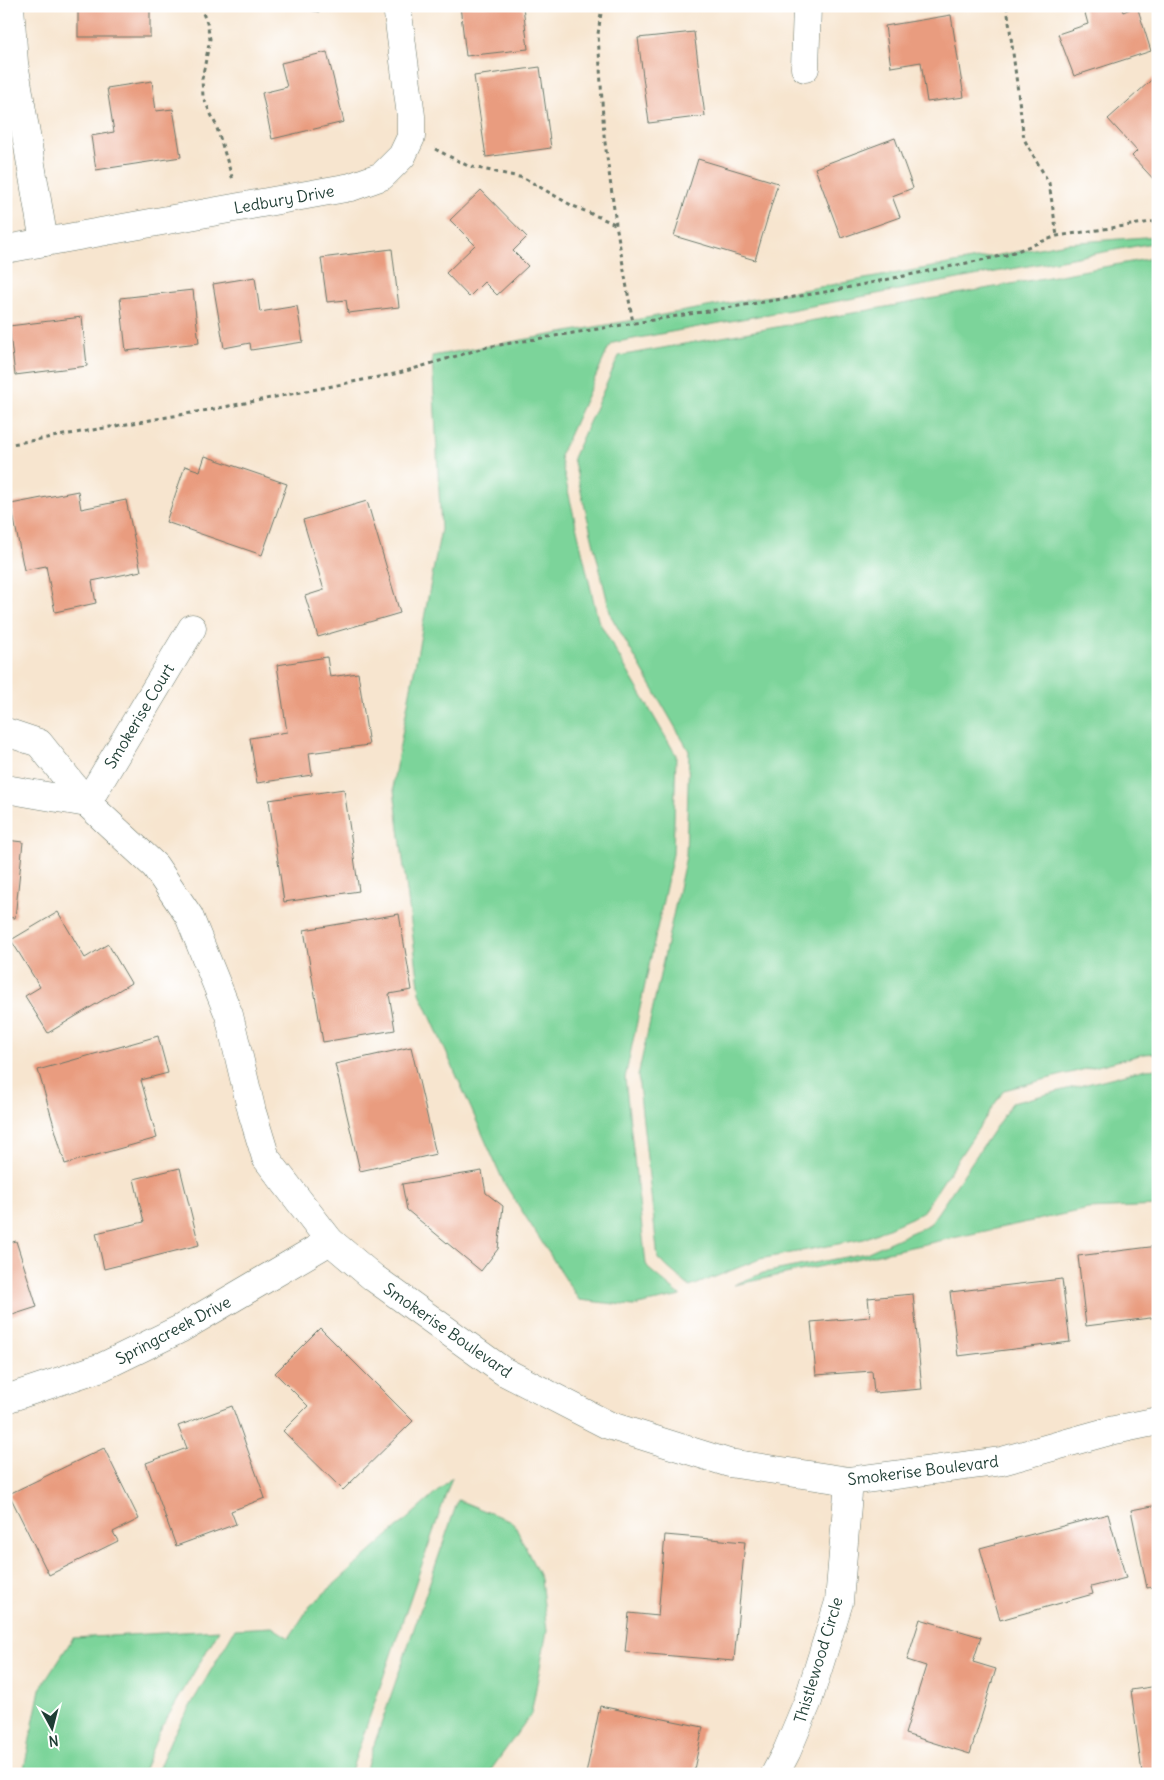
<svg xmlns="http://www.w3.org/2000/svg" width="1164" height="1780" font-family="Delius,sans-serif">
<rect width="100%" height="100%" fill="#fff"/>
<filter id="ink" filterUnits="userSpaceOnUse"><feTurbulence type="fractalNoise" baseFrequency=".02" numOctaves="2"/><feDisplacementMap in="SourceGraphic" scale="10" xChannelSelector="R" yChannelSelector="G"/><feConvolveMatrix kernelMatrix="1 2 1 2 8 2 1 2 1" color-interpolation-filters="sRGB"/></filter>
<filter id="wash" filterUnits="userSpaceOnUse"><feTurbulence type="fractalNoise" baseFrequency=".0096" numOctaves="4" result="noise"/><feDisplacementMap in="SourceGraphic" scale="20" xChannelSelector="R" yChannelSelector="G"/><feGaussianBlur stdDeviation="1.12" result="paint"/><feColorMatrix in="noise" values="0 0 0 0 0 0 0 0 0 0 0 0 0 0 0 0 0 1.4 0 .05"/><feComposite in="paint" operator="in"/></filter>
<g filter="url(#wash)">
<rect width="100%" height="100%" fill="#f7e5cf"/>
<g fill="#7bd49a" stroke="#4d8867">
<polygon points="1158,236 1158,242 617,342 613,343 608,349 560,456 598,620 676,755 673,854 625,1078 646,1264 650,1270 681,1296 633,1306 579,1300 504,1183 420,993 393,782 441,529 432,356 1067,243"/>
<polygon points="1158,257 1158,1053 1144,1054 1004,1090 922,1213 864,1239 760,1259 690,1287 658,1259 638,1076 686,856 689,751 611,616 573,458 619,356"/>
<polygon points="1158,1068 1158,1206 1088,1209 734,1285 763,1273 866,1253 930,1224 1012,1103 1146,1069"/>
<polygon points="452,1477 350,1774 156,1774 171,1739 235,1629 272,1627 289,1638 310,1606 437,1492"/>
<polygon points="458,1500 513,1522 541,1579 547,1631 531,1714 488,1774 364,1774"/>
<polygon points="219,1630 160,1730 142,1774 23,1774 40,1689 73,1638"/>
</g>
<g id="blocks">
<g fill="#e99c7f">
<rect x="78" y="6" width="72" height="31"/>
<polygon points="287,6 321,6 320,12"/>
<polygon points="460,6 523,6 528,49 466,56"/>
<polygon points="1083,6 1121,6 1123,12 1137,6 1151,51 1074,76 1058,34 1088,24"/>
<polygon points="951,15 964,97 927,102 921,62 891,67 885,26"/>
<polygon points="694,32 705,116 649,123 638,38"/>
<polygon points="327,52 344,122 272,139 262,93 287,87 281,63"/>
<polygon points="540,67 551,148 486,157 474,76"/>
<polygon points="1158,74 1158,184 1132,156 1137,151 1108,119"/>
<polygon points="152,81 156,111 173,109 181,157 96,170 91,136 114,132 107,88"/>
<polygon points="895,138 913,188 892,196 900,217 841,238 815,168"/>
<polygon points="698,159 778,183 755,260 674,236"/>
<polygon points="481,190 527,237 513,251 528,266 497,295 484,282 469,297 446,273 475,245 450,220"/>
<polygon points="392,249 399,307 348,313 346,300 327,302 321,258"/>
<polygon points="255,277 260,312 297,306 303,342 251,350 250,343 224,348 213,284"/>
<polygon points="193,290 199,343 126,351 120,298"/>
<polygon points="82,317 87,366 15,375 9,326"/>
<polygon points="205,456 287,484 262,555 166,522 185,466 200,471"/>
<polygon points="78,491 81,509 126,500 141,571 92,581 96,603 55,612 46,566 24,570 11,504"/>
<polygon points="367,501 400,613 318,637 305,596 324,590 303,520"/>
<polygon points="327,657 330,677 358,673 369,745 309,753 312,775 257,783 250,738 287,732 277,665"/>
<polygon points="344,789 359,891 284,902 269,800"/>
<polygon points="6,840 23,842 15,918 6,917"/>
<polygon points="58,912 85,958 108,944 131,983 48,1033 25,996 40,987 11,940"/>
<polygon points="399,914 412,990 389,994 395,1030 323,1042 304,930"/>
<polygon points="158,1036 168,1073 141,1080 157,1138 65,1164 38,1070"/>
<polygon points="411,1047 436,1154 360,1171 335,1064"/>
<polygon points="180,1168 199,1245 104,1269 96,1233 144,1222 134,1179"/>
<polygon points="482,1171 486,1193 503,1206 498,1249 481,1271 407,1210 402,1184"/>
<polygon points="16,1241 37,1307 6,1317 6,1244"/>
<polygon points="1158,1246 1158,1317 1086,1326 1078,1256"/>
<polygon points="1062,1279 1070,1342 958,1356 950,1292"/>
<polygon points="913,1294 922,1389 874,1393 872,1371 816,1375 811,1322 870,1317 868,1298"/>
<polygon points="320,1328 413,1421 343,1490 283,1431 308,1406 275,1373"/>
<polygon points="232,1406 265,1498 231,1511 236,1524 176,1546 146,1463 187,1448 178,1426"/>
<polygon points="104,1448 139,1519 113,1532 118,1541 49,1575 9,1494"/>
<polygon points="1158,1505 1158,1586 1147,1588 1131,1510"/>
<polygon points="1108,1514 1126,1578 1091,1587 1093,1594 1000,1620 980,1548"/>
<polygon points="665,1535 745,1542 734,1661 625,1652 629,1613 658,1616"/>
<polygon points="920,1619 981,1637 973,1662 996,1669 970,1754 905,1734 926,1666 907,1660"/>
<polygon points="1158,1686 1158,1771 1142,1773 1131,1690"/>
<polygon points="600,1706 703,1727 693,1774 675,1770 674,1774 586,1774"/>
</g>
</g>
</g>
<g filter="url(#ink)">
<use href="#blocks" fill-opacity="0" stroke="#6b786a" stroke-width="1"/>
<g fill="none" stroke-linecap="round" stroke-linejoin="round">
<defs>
<g id="minor">
<polyline points="10,6 14,63 44,242"/>
<polyline points="805,68 807,6"/>
<polyline points="6,249 351,187 382,176 402,156 411,137 411,116 397,6"/>
<polyline points="6,732 39,743 87,803 155,866 189,916 229,1015 252,1112 266,1158 330,1241 374,1278 503,1371 608,1425 729,1463 849,1481 1002,1461 1110,1431 1158,1421"/>
<polyline points="6,789 87,803"/>
<polyline points="87,803 192,628"/>
<polyline points="6,1399 102,1367 180,1329 330,1241"/>
<polyline points="775,1774 787,1751 808,1701 839,1602 849,1481"/>
</g>
</defs>
<use href="#minor" stroke="#6b786a" stroke-width="29"/>
<g stroke="#6b786a" stroke-width="3" stroke-dasharray="4 4" stroke-linecap="butt">
<polyline points="200,6 207,23 210,39 202,79 203,97 216,125 233,180"/>
<polyline points="602,6 598,34 604,135 616,224 633,323"/>
<polyline points="1007,6 1024,139 1049,183 1057,236"/>
<polyline points="435,149 468,166 524,178 571,205 615,224"/>
<polyline points="6,445 214,409 399,373 487,347 831,291 1006,255 1057,236 1158,221"/>
</g>
<use href="#minor" stroke="#fff" stroke-width="28"/>
</g>
</g>
<g text-anchor="middle" dominant-baseline="central" stroke-width="4" stroke-linejoin="round" paint-order="stroke">
<g font-size="16" fill="#1f3d34" stroke="#fff">
<text transform="translate(284 199) rotate(-10)">Ledbury Drive</text>
<text transform="translate(139 716) rotate(-59)">Smokerise Court</text>
<text transform="translate(173 1330) rotate(-28)">Springcreek Drive</text>
<text transform="translate(448 1330) rotate(35)">Smokerise Boulevard</text>
<text transform="translate(923 1470) rotate(-7)">Smokerise Boulevard</text>
<text transform="translate(818 1660) rotate(-73)">Thistlewood Circle</text>
</g>
</g>
<rect width="1164" height="1780" fill="none" stroke="#fff" stroke-width="25"/>
<g transform="translate(52 1728) rotate(173)" stroke="#ffffff" stroke-width="4" paint-order="stroke">
<path d="M0-4L9 19L0 12L-9 19Z" fill="#1f3d34"/>
<text y="-8" font-size="14" font-weight="bold" text-anchor="middle" fill="#1f3d34">N</text>
</g>
</svg>
